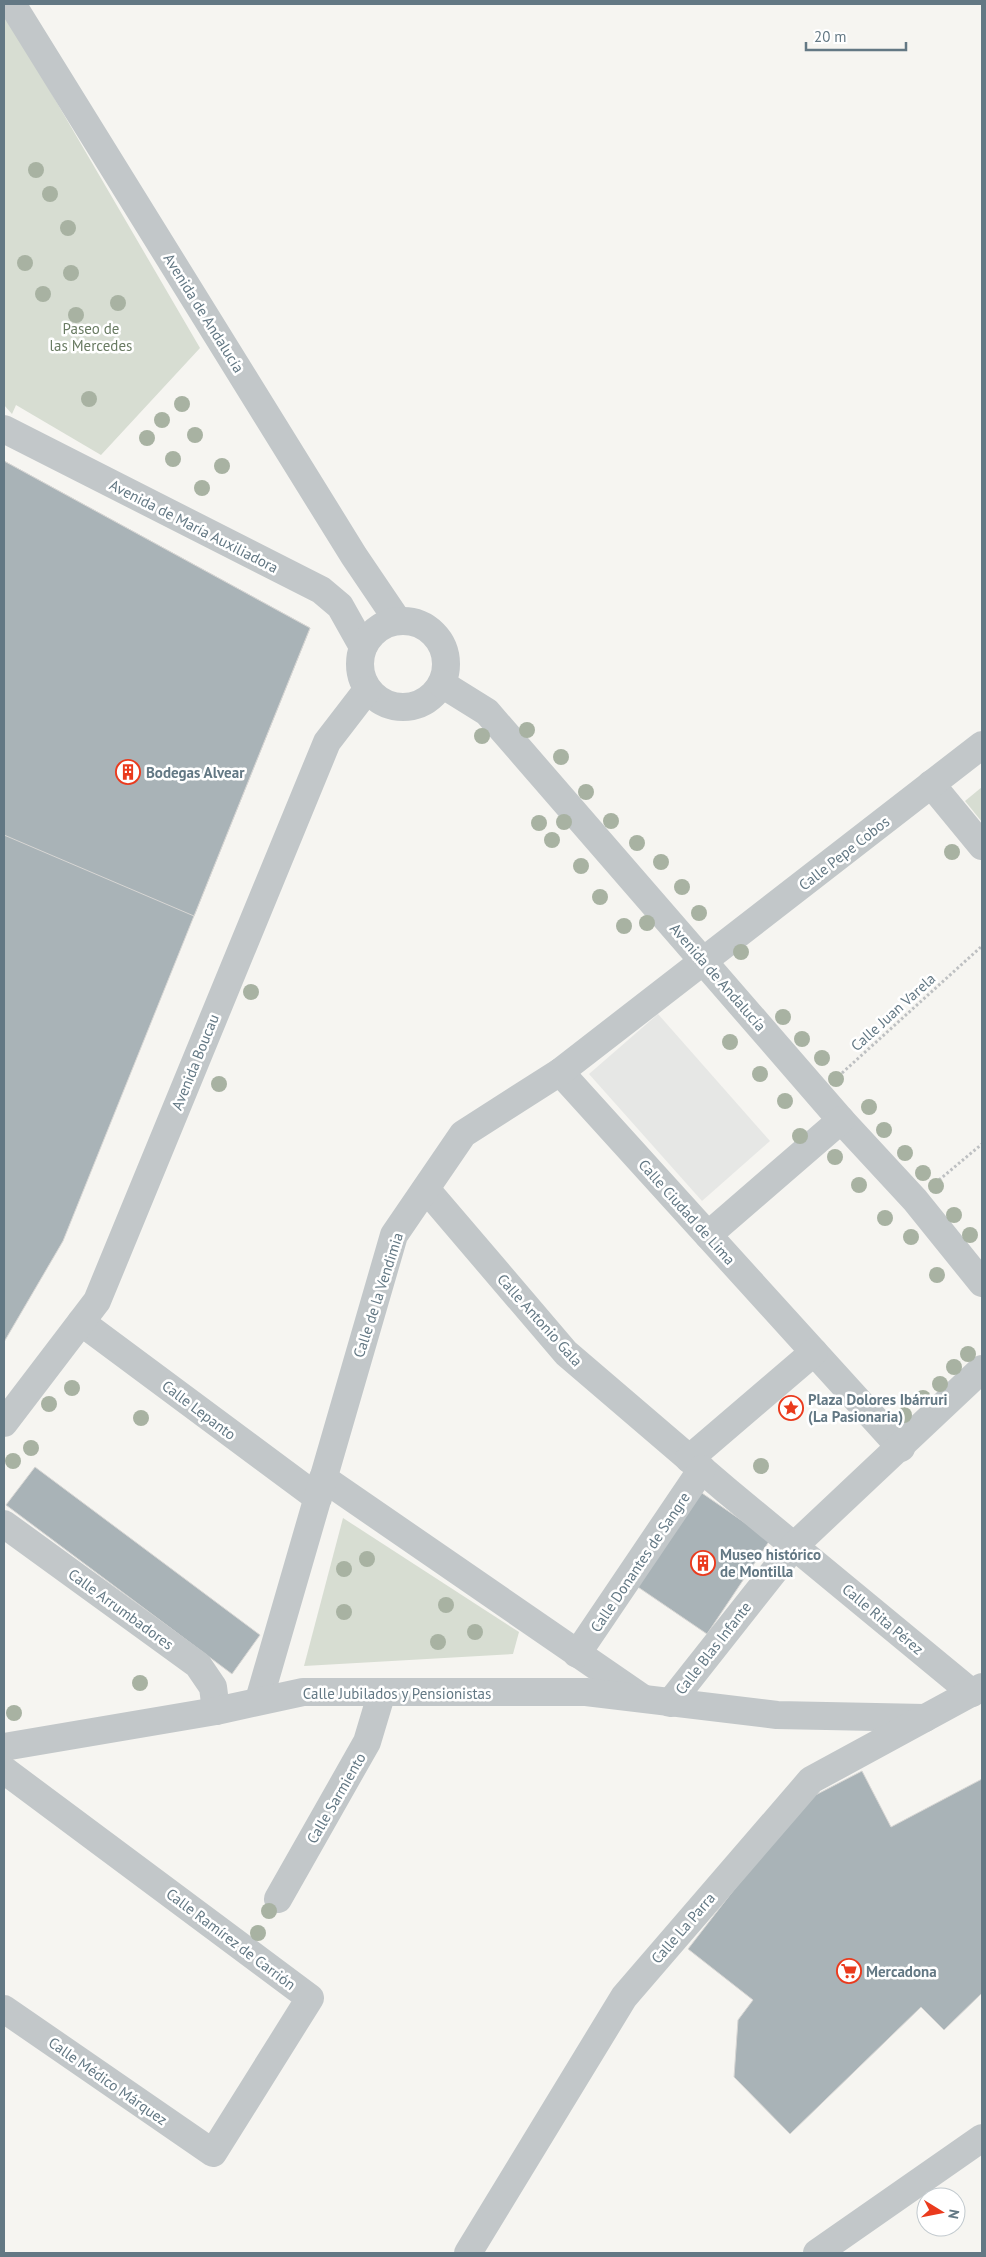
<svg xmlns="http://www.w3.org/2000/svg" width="986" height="2257" font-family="'PT Sans',sans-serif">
<rect width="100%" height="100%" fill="#f6f5f1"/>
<polygon fill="#e6e7e5" points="658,1014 770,1141 702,1201 589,1074"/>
<g fill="#d7ddd2">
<polygon points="4,12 200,348 101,455 16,405 12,414 4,405"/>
<polygon points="982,787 982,822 965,801"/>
<polygon points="343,1518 519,1632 513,1654 304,1666"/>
</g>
<g fill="#a9b3b7" stroke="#d7d6d4">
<polygon points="4,461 310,628 63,1241 4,1342"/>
<polygon points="4,461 310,628 194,916 4,835"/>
<polygon points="35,1467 260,1635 232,1674 6,1505"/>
<polygon points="699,1491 770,1540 707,1634 635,1585"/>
<polygon points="862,1771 891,1827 982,1779 982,1993 944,2030 921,2007 790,2134 734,2077 738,2020 753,2000 688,1949 802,1802"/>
</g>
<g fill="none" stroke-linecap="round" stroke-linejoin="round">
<g stroke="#bec0c2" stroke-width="3" stroke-dasharray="2.5 2.5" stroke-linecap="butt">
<polyline points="842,1073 982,946"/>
<polyline points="939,1180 982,1144"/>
</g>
<g stroke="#c2c7c9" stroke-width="28">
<polyline points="12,4 354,556 398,621"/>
<polyline points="4,429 321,590 340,606 363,647"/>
<circle cx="403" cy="664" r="43"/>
<polyline points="442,684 487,712 841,1120 915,1200 982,1283"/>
<polyline points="931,784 982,846"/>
<polyline points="560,1072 901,1448"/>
<polyline points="426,1189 566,1353 726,1490 972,1693"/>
<polyline points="708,1235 841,1120"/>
<polyline points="81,1322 318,1498"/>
<polyline points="4,1423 97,1301 327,742 367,690"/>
<polyline points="689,1459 814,1352"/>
<polyline points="323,1478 641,1697"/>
<polyline points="4,1524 198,1665 213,1687 216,1711"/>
<polyline points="577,1654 702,1469"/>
<polyline points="259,1700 394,1235 463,1134 560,1072 982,745"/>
<polyline points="670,1703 794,1546 982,1369"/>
<polyline points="4,1747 216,1711 303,1692 586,1692 777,1715 925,1718"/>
<polyline points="4,1770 310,1998 213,2153 4,2009"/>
<polyline points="278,1899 367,1742 382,1692"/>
<polyline points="468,2253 624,1997 811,1780 982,1687"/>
<polyline points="817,2253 982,2138"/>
</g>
</g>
<g fill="#a8b2a2">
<circle cx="36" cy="170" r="8"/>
<circle cx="50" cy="194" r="8"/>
<circle cx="68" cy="228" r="8"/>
<circle cx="25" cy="263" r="8"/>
<circle cx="71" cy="273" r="8"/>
<circle cx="43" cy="294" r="8"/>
<circle cx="118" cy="303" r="8"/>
<circle cx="76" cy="315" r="8"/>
<circle cx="89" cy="399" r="8"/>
<circle cx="182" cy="404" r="8"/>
<circle cx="162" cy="420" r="8"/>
<circle cx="195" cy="435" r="8"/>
<circle cx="147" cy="438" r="8"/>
<circle cx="173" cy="459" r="8"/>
<circle cx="222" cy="466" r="8"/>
<circle cx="202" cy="488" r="8"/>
<circle cx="527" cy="730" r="8"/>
<circle cx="482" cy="736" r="8"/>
<circle cx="561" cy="757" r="8"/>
<circle cx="586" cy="792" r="8"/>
<circle cx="611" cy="821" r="8"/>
<circle cx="564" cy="822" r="8"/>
<circle cx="539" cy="823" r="8"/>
<circle cx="552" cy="840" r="8"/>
<circle cx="637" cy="843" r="8"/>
<circle cx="952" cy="852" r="8"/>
<circle cx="661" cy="862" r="8"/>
<circle cx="581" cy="866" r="8"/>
<circle cx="682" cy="887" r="8"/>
<circle cx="600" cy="897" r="8"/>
<circle cx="699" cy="913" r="8"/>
<circle cx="647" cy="923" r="8"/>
<circle cx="624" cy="926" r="8"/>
<circle cx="741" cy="952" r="8"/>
<circle cx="251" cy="992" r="8"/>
<circle cx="783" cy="1017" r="8"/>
<circle cx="802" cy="1039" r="8"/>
<circle cx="730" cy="1042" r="8"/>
<circle cx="822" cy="1058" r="8"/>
<circle cx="760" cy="1074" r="8"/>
<circle cx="836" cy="1079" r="8"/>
<circle cx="219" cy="1084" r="8"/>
<circle cx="785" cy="1101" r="8"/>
<circle cx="869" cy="1107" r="8"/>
<circle cx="884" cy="1130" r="8"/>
<circle cx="800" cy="1136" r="8"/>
<circle cx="905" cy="1153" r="8"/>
<circle cx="835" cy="1157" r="8"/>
<circle cx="923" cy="1173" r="8"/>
<circle cx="859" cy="1185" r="8"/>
<circle cx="936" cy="1186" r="8"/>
<circle cx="954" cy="1215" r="8"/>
<circle cx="885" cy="1218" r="8"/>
<circle cx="970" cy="1235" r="8"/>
<circle cx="911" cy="1237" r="8"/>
<circle cx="937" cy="1275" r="8"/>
<circle cx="968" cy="1354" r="8"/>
<circle cx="954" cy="1367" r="8"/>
<circle cx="940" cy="1384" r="8"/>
<circle cx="72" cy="1388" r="8"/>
<circle cx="923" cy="1398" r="8"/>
<circle cx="49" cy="1404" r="8"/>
<circle cx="904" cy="1415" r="8"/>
<circle cx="141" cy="1418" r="8"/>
<circle cx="31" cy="1448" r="8"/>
<circle cx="13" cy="1461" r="8"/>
<circle cx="761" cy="1466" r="8"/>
<circle cx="367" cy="1559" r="8"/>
<circle cx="344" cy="1569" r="8"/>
<circle cx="446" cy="1605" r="8"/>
<circle cx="344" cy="1612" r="8"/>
<circle cx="475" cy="1632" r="8"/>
<circle cx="438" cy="1642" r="8"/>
<circle cx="140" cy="1683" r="8"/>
<circle cx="14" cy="1713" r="8"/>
<circle cx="269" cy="1911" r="8"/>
<circle cx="258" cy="1933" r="8"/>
</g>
<defs>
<symbol id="building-ring" viewBox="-11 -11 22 22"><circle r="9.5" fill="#fff" stroke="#ea3a1d" stroke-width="1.5"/><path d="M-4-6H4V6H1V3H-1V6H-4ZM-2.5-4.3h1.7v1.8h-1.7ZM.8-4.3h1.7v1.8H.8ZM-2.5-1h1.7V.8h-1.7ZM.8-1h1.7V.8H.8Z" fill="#ea3a1d"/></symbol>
<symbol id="sight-ring" viewBox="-11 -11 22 22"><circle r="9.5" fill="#fff" stroke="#ea3a1d" stroke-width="1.5"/><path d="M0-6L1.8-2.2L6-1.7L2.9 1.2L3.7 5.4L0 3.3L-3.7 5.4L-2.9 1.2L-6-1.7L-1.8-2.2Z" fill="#ea3a1d"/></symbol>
<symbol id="supermarket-ring" viewBox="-11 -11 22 22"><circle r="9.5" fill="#fff" stroke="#ea3a1d" stroke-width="1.5"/><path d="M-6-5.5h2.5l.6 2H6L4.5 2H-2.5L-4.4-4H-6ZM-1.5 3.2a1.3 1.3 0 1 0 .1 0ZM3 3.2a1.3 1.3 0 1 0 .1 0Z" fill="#ea3a1d"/></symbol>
</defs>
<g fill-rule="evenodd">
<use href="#building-ring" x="114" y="758" width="28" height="28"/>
<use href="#sight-ring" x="777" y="1394" width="28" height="28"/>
<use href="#building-ring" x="689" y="1549" width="28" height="28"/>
<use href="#supermarket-ring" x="835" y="1957" width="28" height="28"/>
</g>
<g text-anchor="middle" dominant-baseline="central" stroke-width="5" stroke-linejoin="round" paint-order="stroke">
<g font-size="15" fill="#637884" stroke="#fff">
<text transform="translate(204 313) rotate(58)">Avenida de Andalucía</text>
<text transform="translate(194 526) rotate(27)">Avenida de María Auxiliadora</text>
<text transform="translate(844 853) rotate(-38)">Calle Pepe Cobos</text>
<text transform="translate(718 977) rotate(49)">Avenida de Andalucía</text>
<text transform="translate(893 1012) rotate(-42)">Calle Juan Varela</text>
<text transform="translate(195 1062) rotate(-68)">Avenida Boucau</text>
<text transform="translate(687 1212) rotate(48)">Calle Ciudad de Lima</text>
<text transform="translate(378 1295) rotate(-72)">Calle de la Vendimia</text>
<text transform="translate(540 1320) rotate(48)">Calle Antonio Gala</text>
<text transform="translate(199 1410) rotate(37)">Calle Lepanto</text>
<text transform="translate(640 1562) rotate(-56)">Calle Donantes de Sangre</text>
<text transform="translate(121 1609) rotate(36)">Calle Arrumbadores</text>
<text transform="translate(883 1619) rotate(40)">Calle Rita Pérez</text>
<text transform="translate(713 1648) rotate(-52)">Calle Blas Infante</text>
<text x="397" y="1693">Calle Jubilados y Pensionistas</text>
<text transform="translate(336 1798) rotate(-60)">Calle Sarmiento</text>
<text transform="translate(683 1928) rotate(-49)">Calle La Parra</text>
<text transform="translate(231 1939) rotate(37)">Calle Ramírez de Carrión</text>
<text transform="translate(108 2081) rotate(35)">Calle Médico Márquez</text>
</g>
<g font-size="15" fill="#697b62" stroke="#fff">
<text x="91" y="328">Paseo de<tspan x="91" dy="17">las Mercedes</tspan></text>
</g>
<g font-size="15" font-weight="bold" fill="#637884" stroke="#fff" text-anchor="start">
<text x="146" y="772">Bodegas Alvear</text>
<text x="808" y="1399">Plaza Dolores Ibárruri<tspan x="808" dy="17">(La Pasionaria)</tspan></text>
<text x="720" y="1554">Museo histórico<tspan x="720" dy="17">de Montilla</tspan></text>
<text x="866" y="1971">Mercadona</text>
</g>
</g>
<rect width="986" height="2257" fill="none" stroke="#637884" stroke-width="10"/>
<g transform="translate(941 2212) rotate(100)"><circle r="24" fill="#ffffff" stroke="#c1c9ce"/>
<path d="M0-4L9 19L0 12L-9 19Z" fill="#ea3a1d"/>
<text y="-8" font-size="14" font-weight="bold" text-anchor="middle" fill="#637884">N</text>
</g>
<path d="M806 42v8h100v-8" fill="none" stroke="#637884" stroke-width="2.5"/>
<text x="814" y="42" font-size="15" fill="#637884" stroke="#ffffff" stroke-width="4" paint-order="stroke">20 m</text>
</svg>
